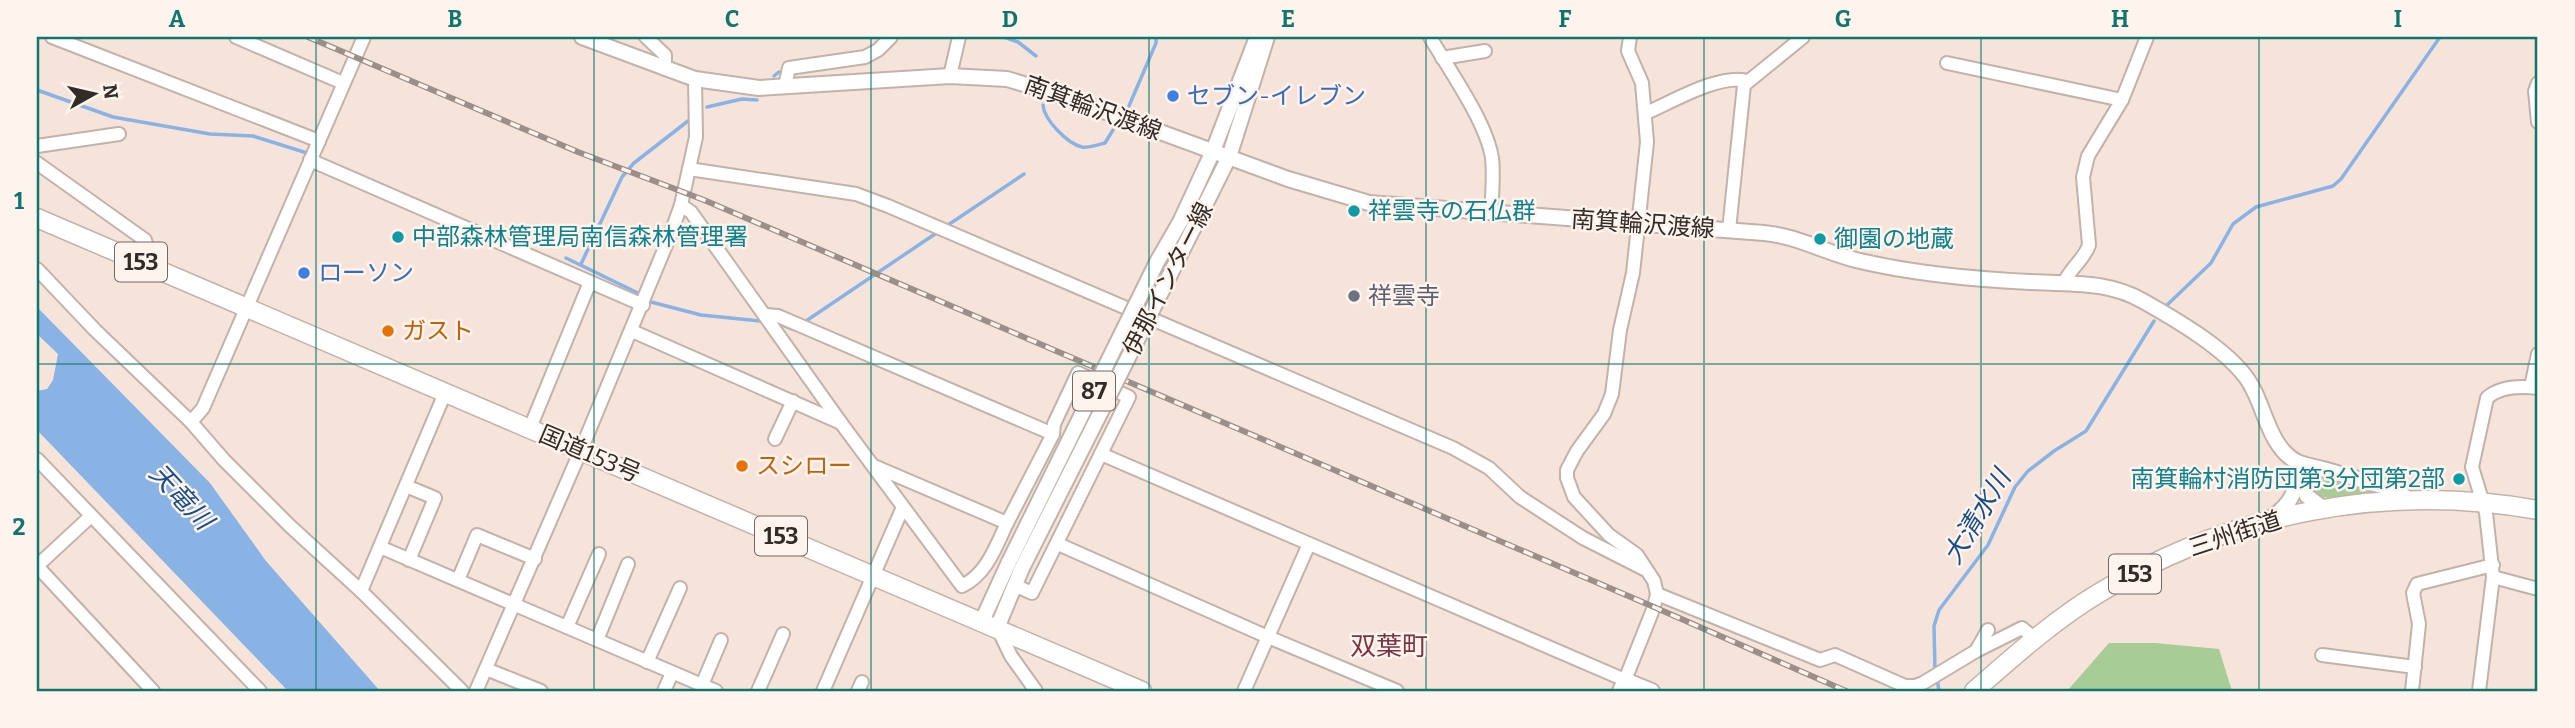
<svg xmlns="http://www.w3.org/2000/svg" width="2575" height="728" font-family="Bitter,'Noto Sans JP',serif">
<rect width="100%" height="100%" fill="#f6e4db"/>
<g fill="#a8cc95">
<path d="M2307,470L2382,492C2356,495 2305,512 2304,472Z"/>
<polygon points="2109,643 2155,643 2219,649 2232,691 2067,691"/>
</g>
<polygon fill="#89b3e4" points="37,307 210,483 266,561 380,691 288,691 37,430 37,391 47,389 53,380 58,354 37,334"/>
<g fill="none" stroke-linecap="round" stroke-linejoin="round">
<g stroke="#89b3e4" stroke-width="3.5">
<polyline points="1004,37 1018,42 1036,56"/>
<polyline points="774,76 779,72"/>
<polyline points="37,90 113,117 210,134 253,136 307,153"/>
<path d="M1043,105C1044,120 1068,144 1082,147C1089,148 1098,145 1105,143L1113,130"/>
<polyline points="1129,106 1156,43 1156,37"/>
<polyline points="707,107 742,99 757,100"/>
<polyline points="945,227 1024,174"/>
<polyline points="566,258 638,293"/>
<polyline points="581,264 622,177 634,163 688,121"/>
<polyline points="651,302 701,315 760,321"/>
<polyline points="2167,305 2211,263 2233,224 2256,207 2333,186 2341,179 2440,37"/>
<polyline points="803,323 938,232"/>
<polyline points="782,325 792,329 795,328"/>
<polyline points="1935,671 1934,626 1939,610 1988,545 2015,487 2028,471 2054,451 2086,431 2154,321"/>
<polyline points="1937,679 1939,691"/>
</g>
<defs>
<g id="minor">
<polyline points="52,37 319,141"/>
<polyline points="236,37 343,83"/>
<polyline points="646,37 665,55 665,69"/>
<path d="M1430,37C1449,70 1486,121 1492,158C1494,176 1492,195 1491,213"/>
<polyline points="1442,58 1485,51"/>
<polyline points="1947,63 2122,100"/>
<polyline points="950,76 959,37"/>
<polyline points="2538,83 2535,91 2538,122"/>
<polyline points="785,86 789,68 865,57 878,50 891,37"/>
<path d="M1646,113C1672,102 1720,73 1748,81"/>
<polyline points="37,146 119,134"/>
<polyline points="310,160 643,305"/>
<polyline points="37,163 145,240 152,267"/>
<polyline points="689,169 856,194 888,206 1453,448 1489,468 1520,497 1583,538 1646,570"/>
<path d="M681,205L691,212L841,423L962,586C987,574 996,546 1007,523"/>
<polyline points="1729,230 1744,85 1803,37"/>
<polyline points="37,269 95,330 191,422 224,460 290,526 361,591 462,691"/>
<path d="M2064,283C2070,268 2084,260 2089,245L2083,177L2088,156L2122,100L2147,37"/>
<polyline points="765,315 778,316 1053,434 1054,424 1078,373 1129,397 1032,593 1014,585"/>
<polyline points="632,331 841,423"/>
<polyline points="2531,387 2538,354"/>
<path d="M2538,388C2521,386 2500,386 2487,398L2472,467L2486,513L2493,577L2538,589"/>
<polyline points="191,422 203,408 364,37"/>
<polyline points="530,428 590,282"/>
<polyline points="775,439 793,401"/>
<polyline points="1101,454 1625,680 1654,607 1657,594 1654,581 1637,555 1609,535 1574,497 1567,478 1567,470 1577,451 1604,414 1612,394 1620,330 1633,273 1647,142 1642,83 1628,51 1630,37"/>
<polyline points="37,459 260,691"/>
<polyline points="874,466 1007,523 1053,434"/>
<polyline points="406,486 435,498 409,560"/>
<polyline points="1058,544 1268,637 1397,691"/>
<polyline points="380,547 716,691"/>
<polyline points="37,566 153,691"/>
<polyline points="37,566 91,516"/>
<polyline points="458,580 477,535 535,559"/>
<polyline points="361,591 445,393"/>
<polyline points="1657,594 1820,660 1835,655 1905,686 1915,686 1923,683 1976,651 1988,630"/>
<polyline points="567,627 599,554"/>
<polyline points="998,629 1011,656 1036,691"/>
<polyline points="597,640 628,564"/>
<polyline points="1976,651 2022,628 2035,639"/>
<polyline points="2322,655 2415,667"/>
<polyline points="647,662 680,588"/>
<polyline points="486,669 541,691"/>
<polyline points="702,685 721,640"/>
<polyline points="476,691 581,450 671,233 681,205 696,137 695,79"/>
<polyline points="664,691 672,673"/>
<polyline points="758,691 783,634"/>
<polyline points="823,691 903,507"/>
<polyline points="858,691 862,682"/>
<polyline points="1244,691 1309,544"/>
<polyline points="2412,691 2419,624 2413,593 2417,584 2493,565"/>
<polyline points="2479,691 2493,577"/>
</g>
<g id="major">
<path d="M582,37L695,79L759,88L950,76L1007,79L1057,94L1288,179L1369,203L1764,233C1797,236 1824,252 1856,260C1918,275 1992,281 2056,283C2088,284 2115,285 2143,301C2175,319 2223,347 2245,376C2265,401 2266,445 2297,462C2304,465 2315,467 2323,469C2345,475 2367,482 2389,488L2400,492L2407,499"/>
<polyline points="1180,222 1213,151 1257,37"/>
<polyline points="1193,229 1229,157 1267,37"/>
<polyline points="2298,479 2307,496 2323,508"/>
<path d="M2269,519C2292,505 2299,488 2297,462"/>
<polyline points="982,621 1009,562"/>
<polyline points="997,628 1022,568"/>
<polyline points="1620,691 1625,680 1652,691"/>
</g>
<g id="highway">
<polyline points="37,218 1142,691"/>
<path d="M1974,691C2013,657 2054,620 2099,593C2232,512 2386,483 2538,510"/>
</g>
</defs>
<use href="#minor" stroke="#c3b2a9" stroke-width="16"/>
<use href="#major" stroke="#c3b2a9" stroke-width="18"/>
<use href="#highway" stroke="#c3b2a9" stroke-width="21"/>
<use href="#minor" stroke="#fff" stroke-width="12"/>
<use href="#major" stroke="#fff" stroke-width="14"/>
<use href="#highway" stroke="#fff" stroke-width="18"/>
<defs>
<polyline id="rail" points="308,37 578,152 704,200 893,281 1654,607 1846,691"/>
</defs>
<use href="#rail" stroke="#9c8f89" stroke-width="6"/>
<use href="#rail" stroke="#fef3ed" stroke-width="3.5" stroke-dasharray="10" stroke-linecap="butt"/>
<defs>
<g id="major-bridge">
<polyline points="1009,562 1157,262 1180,222"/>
<polyline points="1022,568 1193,229"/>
</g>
</defs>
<use href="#major-bridge" stroke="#c3b2a9" stroke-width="18" stroke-linecap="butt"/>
<use href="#major-bridge" stroke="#fff" stroke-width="14"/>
</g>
<path fill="none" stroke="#0f766e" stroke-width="2" stroke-opacity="0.55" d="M316,37V691M594,37V691M871,37V691M1149,37V691M1426,37V691M1704,37V691M1981,37V691M2259,37V691M37,364H2538"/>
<g fill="#3f7fe0" stroke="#fef3ed" stroke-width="2.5">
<circle cx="1173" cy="96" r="7"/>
<circle cx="304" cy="273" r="7"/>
</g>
<g fill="#0f9aa8" stroke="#fef3ed" stroke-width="2.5">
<circle cx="1354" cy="211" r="7"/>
<circle cx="398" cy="237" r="7"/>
<circle cx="1820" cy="239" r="7"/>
<circle cx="2459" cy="479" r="7"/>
</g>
<circle fill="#6b7280" stroke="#fef3ed" stroke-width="2.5" cx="1354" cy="296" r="7"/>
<g fill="#e8710a" stroke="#fef3ed" stroke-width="2.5">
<circle cx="388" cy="331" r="7"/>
<circle cx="742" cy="466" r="7"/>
</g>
<g text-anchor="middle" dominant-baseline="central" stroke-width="5" stroke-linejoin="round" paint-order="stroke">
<g fill="#fef3ed" stroke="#6f6863" stroke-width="2">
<rect x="115" y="242.5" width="52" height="39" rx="5"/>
<rect x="1073" y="371.5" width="42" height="39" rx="5"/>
<rect x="755" y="516.5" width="52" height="39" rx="5"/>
<rect x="2109" y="554.5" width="52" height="39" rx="5"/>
</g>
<g font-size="23" font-weight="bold" fill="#322c28">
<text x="141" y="262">153</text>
<text x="1094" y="391">87</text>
<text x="781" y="536">153</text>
<text x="2135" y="574">153</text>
</g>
<g font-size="24" fill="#366cbe" stroke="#fef3ed" text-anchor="start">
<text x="1187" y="96">セブン-イレブン</text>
<text x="318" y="273">ローソン</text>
</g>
<g font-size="24" fill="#322c28" stroke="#fef3ed">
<text transform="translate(1093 108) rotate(20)">南箕輪沢渡線</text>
<text transform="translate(1643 224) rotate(4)">南箕輪沢渡線</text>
<text transform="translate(1168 279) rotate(-63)">伊那インター線</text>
<text transform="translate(590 454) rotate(23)">国道153号</text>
<text transform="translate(2235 534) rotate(-18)">三州街道</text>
</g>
<g font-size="24" fill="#0d838f" stroke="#fef3ed" text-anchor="start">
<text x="1368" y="211">祥雲寺の石仏群</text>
<text x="412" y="237">中部森林管理局南信森林管理署</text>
<text x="1834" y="239">御園の地蔵</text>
<text x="2445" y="479" text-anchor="end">南箕輪村消防団第3分団第2部</text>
</g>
<g font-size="24" fill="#5b616d" stroke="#fef3ed" text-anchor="start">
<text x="1368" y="296">祥雲寺</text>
</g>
<g font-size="24" fill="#c56008" stroke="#fef3ed" text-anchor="start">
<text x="402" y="331">ガスト</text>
<text x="756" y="466">スシロー</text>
</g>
<g font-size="26" font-style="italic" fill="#154f8a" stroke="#fef3ed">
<text transform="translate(181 497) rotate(47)">天竜川</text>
<text transform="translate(1977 517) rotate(-59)">大清水川</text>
</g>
<g font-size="26" fill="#7a3343" stroke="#fef3ed">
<text x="1389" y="646">双葉町</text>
</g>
</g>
<rect width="2575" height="728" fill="none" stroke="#fef3ed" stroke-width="77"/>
<g transform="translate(94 94) rotate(82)" stroke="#fef3ed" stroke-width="5" paint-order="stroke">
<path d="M0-5L12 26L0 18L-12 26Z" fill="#322c28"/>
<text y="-10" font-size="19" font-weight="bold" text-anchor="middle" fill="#322c28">N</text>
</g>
<rect x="38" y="38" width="2498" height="652" fill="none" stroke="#0f766e" stroke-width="2.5"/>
<g font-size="23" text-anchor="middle" font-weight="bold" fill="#0f766e">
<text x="177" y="27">A</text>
<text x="455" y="27">B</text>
<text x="732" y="27">C</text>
<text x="1010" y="27">D</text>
<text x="1288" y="27">E</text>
<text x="1565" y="27">F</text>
<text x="1843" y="27">G</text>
<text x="2120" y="27">H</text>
<text x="2398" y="27">I</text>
<text x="19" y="209">1</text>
<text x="19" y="535">2</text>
</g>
</svg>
